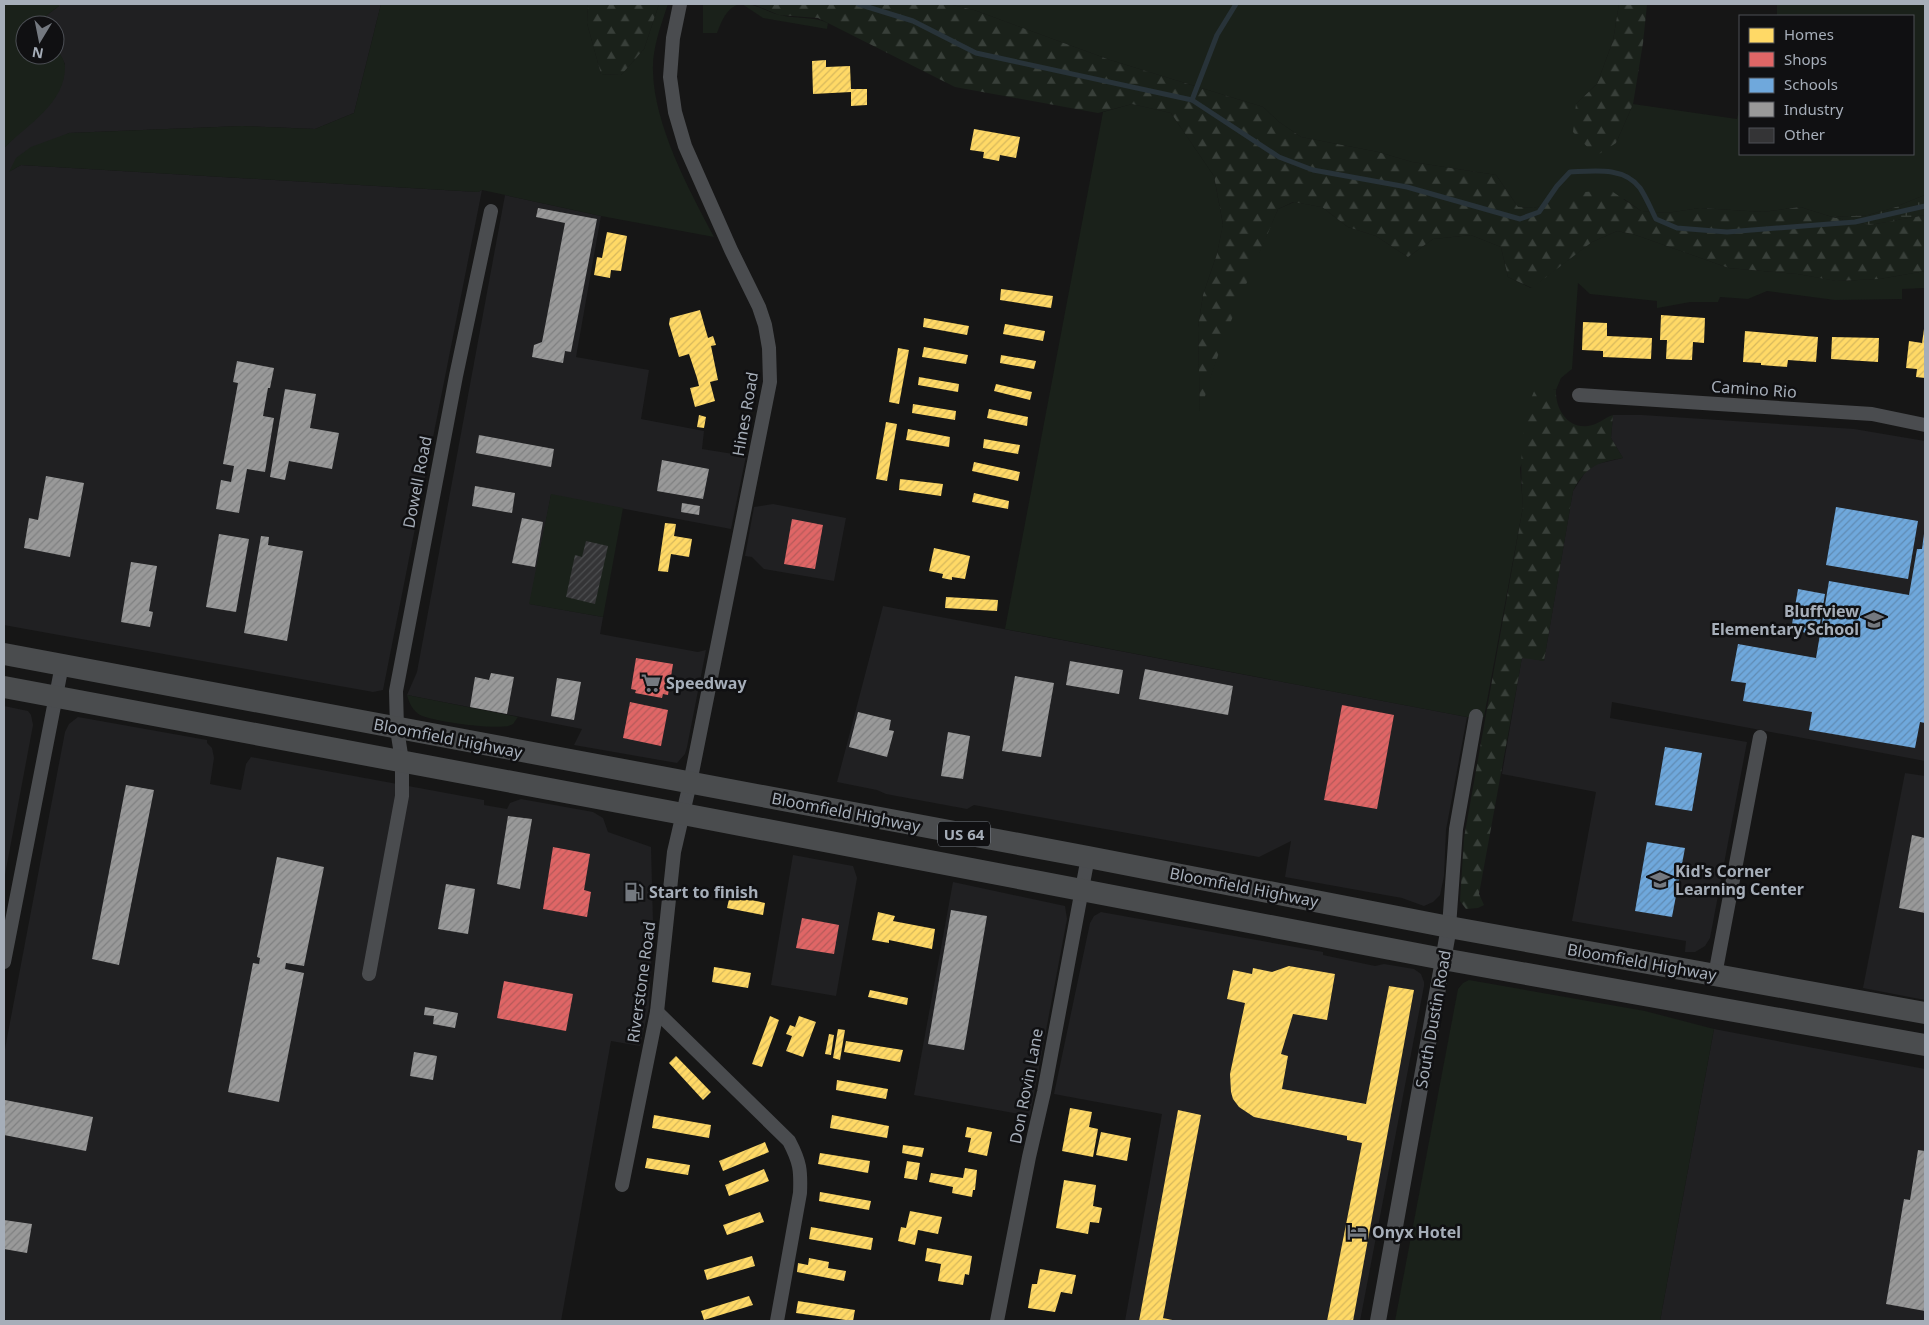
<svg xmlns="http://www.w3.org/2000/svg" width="1929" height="1325" font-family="'Noto Sans',sans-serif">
<defs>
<pattern id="forest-firs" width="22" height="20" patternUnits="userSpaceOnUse" patternTransform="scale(1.25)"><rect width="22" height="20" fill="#1a211a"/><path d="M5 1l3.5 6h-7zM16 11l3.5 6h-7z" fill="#383f39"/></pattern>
<pattern id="wetland-marsh" width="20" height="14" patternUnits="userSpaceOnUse" patternTransform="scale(1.25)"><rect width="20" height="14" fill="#1a211a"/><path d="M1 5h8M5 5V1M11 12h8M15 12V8" fill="none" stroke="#383f39"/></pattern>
<pattern id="homes-hatch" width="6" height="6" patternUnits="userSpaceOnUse" patternTransform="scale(1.25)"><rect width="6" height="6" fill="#ffd966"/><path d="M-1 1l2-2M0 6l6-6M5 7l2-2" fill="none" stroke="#d6b85d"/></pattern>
<pattern id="shops-hatch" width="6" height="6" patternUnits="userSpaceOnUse" patternTransform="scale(1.25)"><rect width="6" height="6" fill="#e06666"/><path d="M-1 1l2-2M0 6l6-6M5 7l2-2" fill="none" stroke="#b45a5a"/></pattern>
<pattern id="schools-hatch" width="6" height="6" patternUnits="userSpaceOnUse" patternTransform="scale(1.25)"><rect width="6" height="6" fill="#6fa8dc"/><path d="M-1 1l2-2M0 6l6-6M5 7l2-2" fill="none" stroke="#608bb3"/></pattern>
<pattern id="industry-hatch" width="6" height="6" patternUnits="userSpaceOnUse" patternTransform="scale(1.25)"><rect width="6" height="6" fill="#999"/><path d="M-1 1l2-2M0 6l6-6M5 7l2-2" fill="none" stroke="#7f8081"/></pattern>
<pattern id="building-hatch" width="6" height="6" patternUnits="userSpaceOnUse" patternTransform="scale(1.25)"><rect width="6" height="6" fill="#343436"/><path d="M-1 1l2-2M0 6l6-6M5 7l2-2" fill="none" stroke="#4e4f51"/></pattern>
</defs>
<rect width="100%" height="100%" fill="#161616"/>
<g fill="#202022">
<polygon points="59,4 381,4 354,113 315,129 242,126 69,133 10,171 21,165 478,192 482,190 383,690 373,692 4,625 4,148 21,131 65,64 55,45 55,25 45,25 47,15 59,6"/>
<polygon points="505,195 601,216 576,357 649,370 641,419 704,431 702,449 746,456 731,529 551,495 530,604 603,617 600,634 698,652 706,650 687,747 685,754 677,763 574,745 582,729 407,695 417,672"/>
<polygon points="1613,415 1642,415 1854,429 1925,441 1925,761 1612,702 1610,718 1747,742 1710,938 1705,946 1695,952 1685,952 1686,941 1572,921 1596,792 1502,774 1522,657 1544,661 1573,491 1586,471 1597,464 1623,458 1611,438"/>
<polygon points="773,504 846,518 834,581 764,569 752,557 745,556 754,507"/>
<polygon points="883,606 1467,717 1446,830 1444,876 1440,895 1433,902 1424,906 1402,898 1285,877 1291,841 1259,857 974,805 967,809 886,794 877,790 837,782"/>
<polygon points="4,706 28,711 31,715 33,725 4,880"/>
<polygon points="78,717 207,740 207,743 212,748 214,758 210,784 241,790 246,764 251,757 484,800 484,805 507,809 510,803 521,799 593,812 603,818 608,832 651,847 653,923 649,1007 640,1046 611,1041 561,1321 4,1321 4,1054 65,732 69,724"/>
<polygon points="1905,773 1925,776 1925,1000 1863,988"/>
<polygon points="793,855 853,866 857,878 836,996 771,985"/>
<polygon points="953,882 1065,906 1067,919 1030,1116 914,1095"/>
<polygon points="1101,912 1323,952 1323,955 1375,966 1384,964 1414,969 1421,974 1424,982 1424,986 1360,1321 1125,1321 1162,1114 1054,1094 1090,923 1094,916"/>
<polygon points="1714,1029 1925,1069 1925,1321 1660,1321"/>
</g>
<g fill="#1a211a">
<path d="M4,4H59V6L47,15L45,25H25V55H55V45C58,51 64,59 65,66C66,103 27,125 4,148Z"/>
<path d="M381,4H588L587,23L601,74L621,75L644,49L659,4H668C661,25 652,49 653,71C654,125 689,190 714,237L601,216L482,190L478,192L21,165L9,172L16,158L31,147L69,133L242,126L315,129L354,113Z"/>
<path d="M703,4H739C726,9 722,20 717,33H703Z"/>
<path d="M742,4C758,4 766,12 780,15C797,19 812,16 828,23L827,29L763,18Z"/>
<polygon points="948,4 1619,4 1613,41 1597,84 1576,104 1616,143 1633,104 1737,119 1740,106 1740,154 1913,154 1913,16 1777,16 1777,4 1925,4 1925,195 1893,208 1868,215 1832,217 1800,207 1763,212 1700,208 1667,213 1641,211 1624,199 1549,204 1534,208 1518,207 1496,175 1412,162 1378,152 1301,137 1279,122 1263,107 1110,60 974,10"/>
<polygon points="1132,104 1171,113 1214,176 1223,225 1217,254 1203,295 1198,328 1200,412 1207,387 1229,321 1278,209 1294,202 1322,207 1348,227 1376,236 1408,257 1433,239 1471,235 1501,247 1508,277 1531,288 1592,242 1617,231 1633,234 1729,268 1798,274 1837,281 1879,279 1925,271 1925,288 1902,289 1902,299 1835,300 1767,291 1748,299 1720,297 1718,302 1690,302 1657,308 1657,301 1590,294 1578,283 1572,369 1561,378 1556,390 1553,389 1520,468 1523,507 1484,717 1467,717 1005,629 1103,112"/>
<polygon points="551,494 623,508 603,617 529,604"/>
<path d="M407,695L508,715L518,717C517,718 514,723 513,724C503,732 431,721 420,715C413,711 409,703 407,695Z"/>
<polygon points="1469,980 1645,1011 1714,1029 1660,1321 1395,1321 1458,989 1463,983"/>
</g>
<g fill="url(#forest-firs)">
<polygon points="588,4 659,4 644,49 621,75 601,74 587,23"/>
<path d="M753,4H948L974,10L1110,60L1263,107L1279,122L1301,137L1378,152L1412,162L1496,175L1518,207L1534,208L1585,192L1610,190L1641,211L1667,213L1700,208L1763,212L1800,207L1832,217L1870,225L1925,215V271L1879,279L1836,281L1798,274L1729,268L1633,234L1617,231L1592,242L1532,288L1508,277L1501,247L1471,235L1433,239L1408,257L1376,236L1348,227L1322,207L1293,202L1278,209C1250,277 1218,343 1200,415L1198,328L1203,295L1217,254L1223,224L1214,176L1171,113L1132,104L1098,113L955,87L818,18L779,15Z"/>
<polygon points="1619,4 1647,4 1643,43 1633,104 1616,143 1596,156 1573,132 1576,104 1597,84 1613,41"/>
<path d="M1537,385L1556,390C1555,408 1567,429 1588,426C1598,425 1604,418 1613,415L1611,438L1623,458C1598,462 1585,467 1573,491L1544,661L1522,658L1479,894L1484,905L1478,908L1466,909L1460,901L1464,838L1523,507C1520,468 1519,420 1537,385Z"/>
</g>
<polygon fill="url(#wetland-marsh)" points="1925,195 1925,215 1870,225 1832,217 1868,215 1893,208"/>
<g fill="url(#homes-hatch)">
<polygon points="826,60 826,67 850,66 851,89 867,89 867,105 851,106 851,92 813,94 812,61"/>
<polygon points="974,129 1020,137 1016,158 1000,155 999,161 983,158 984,152 970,150"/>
<polygon points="607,232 627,236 621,271 611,270 610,278 594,275 597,257 602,258"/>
<polygon points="1001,289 1053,296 1051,308 1000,300"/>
<polygon points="700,310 708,338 713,336 716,345 711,346 718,380 710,382 715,401 695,407 690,388 699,386 697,378 689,354 679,357 669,324 670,318"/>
<polygon points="1661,315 1705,318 1704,343 1693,342 1692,360 1666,359 1667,340 1660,340"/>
<polygon points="924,318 969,326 967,335 923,327"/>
<polygon points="1583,322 1607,323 1607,336 1652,338 1651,359 1603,357 1603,351 1582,350"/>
<polygon points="1005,324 1045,331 1043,341 1003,334"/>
<polygon points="1924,329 1925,329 1925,378 1916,377 1917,369 1906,368 1909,341 1922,343"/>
<polygon points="1745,331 1818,337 1816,362 1788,360 1787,367 1761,365 1761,363 1743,362"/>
<polygon points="1832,337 1879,338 1878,362 1831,359"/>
<polygon points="924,347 968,355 966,364 922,357"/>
<polygon points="898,348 909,350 899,404 889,402"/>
<polygon points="1001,355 1036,361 1034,369 1000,363"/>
<polygon points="919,377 959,384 958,392 918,385"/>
<polygon points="996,384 1032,392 1030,400 994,391"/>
<polygon points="913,404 956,411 955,420 912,413"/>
<polygon points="989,409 1028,417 1027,426 987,418"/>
<polygon points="699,415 706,417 704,428 697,427"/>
<polygon points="886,422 897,424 887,481 876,479"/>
<polygon points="908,429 950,437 949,447 906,440"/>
<polygon points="984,439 1020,445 1018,454 983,448"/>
<polygon points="974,462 1020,472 1018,481 972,471"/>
<polygon points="900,479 943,484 941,496 899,490"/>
<polygon points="974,493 1009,501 1008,509 972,502"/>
<polygon points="665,523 676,524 674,536 692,539 689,557 671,554 668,572 658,571"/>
<polygon points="934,548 970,556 965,579 952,577 952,580 942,578 943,574 929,571"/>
<polygon points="946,597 998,600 997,611 945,608"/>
<polygon points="730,895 765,903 763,915 727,908"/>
<polygon points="878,912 895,916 893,921 935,929 932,949 889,940 889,943 872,940"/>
<polygon points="1289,966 1335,974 1327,1020 1293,1014 1281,1054 1288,1056 1282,1089 1366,1104 1389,986 1414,990 1353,1321 1327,1321 1362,1143 1347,1140 1347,1136 1254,1117 1239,1107 1233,1099 1231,1092 1230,1074 1245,1003 1227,999 1233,970 1252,974 1253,968 1272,972"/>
<polygon points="714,967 751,973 748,988 712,982"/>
<polygon points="870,990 908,998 907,1005 868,997"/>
<polygon points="770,1016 779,1020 762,1067 752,1064"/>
<polygon points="799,1016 816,1022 803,1057 786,1051 792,1036 786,1034 790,1025 795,1027"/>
<polygon points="838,1029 845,1030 840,1060 833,1058"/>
<polygon points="829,1034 834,1035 831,1055 825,1054"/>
<polygon points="846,1041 903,1050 900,1062 844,1052"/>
<polygon points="676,1056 711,1092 703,1100 669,1063"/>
<polygon points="837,1080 888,1089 886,1099 836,1090"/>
<polygon points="1070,1108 1092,1112 1089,1127 1098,1129 1093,1157 1062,1151"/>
<polygon points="1178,1110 1201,1115 1163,1318 1177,1321 1139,1321"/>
<polygon points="654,1115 711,1125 709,1138 652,1128"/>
<polygon points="832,1115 889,1126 887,1138 830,1128"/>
<polygon points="967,1127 992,1132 987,1156 968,1152 971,1138 965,1137"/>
<polygon points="1101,1132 1131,1138 1127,1161 1096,1155"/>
<polygon points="765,1142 769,1152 723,1171 719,1161"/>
<polygon points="903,1145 924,1148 922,1157 902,1153"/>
<polygon points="820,1153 870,1161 868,1173 818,1164"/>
<polygon points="647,1158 690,1165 688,1175 645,1168"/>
<polygon points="907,1161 920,1163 917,1180 904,1178"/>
<polygon points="965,1168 977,1170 975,1190 973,1190 972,1197 952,1193 953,1187 929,1182 931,1173 963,1178"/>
<polygon points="764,1169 769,1181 729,1196 725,1185"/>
<polygon points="1064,1180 1096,1185 1093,1206 1102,1208 1099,1223 1090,1222 1088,1234 1056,1228"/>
<polygon points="820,1192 871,1201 869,1210 819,1201"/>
<polygon points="910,1211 942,1217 938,1234 918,1230 915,1245 898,1241 901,1227 906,1228"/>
<polygon points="760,1212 764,1222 727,1235 723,1225"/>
<polygon points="811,1227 873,1238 871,1250 809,1239"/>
<polygon points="927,1248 972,1256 969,1275 965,1274 963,1285 938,1281 941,1264 925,1261"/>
<polygon points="752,1256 755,1266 707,1280 704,1270"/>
<polygon points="809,1258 829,1262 828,1268 846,1271 844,1281 797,1272 798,1263 808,1265"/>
<polygon points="1040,1269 1076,1275 1072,1294 1061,1292 1055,1312 1028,1308 1032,1284 1037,1284"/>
<polygon points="749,1296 753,1305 704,1320 701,1311"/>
<polygon points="798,1301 855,1310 853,1321 796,1313"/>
</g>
<g fill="url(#shops-hatch)">
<polygon points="792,519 823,525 815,569 784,564"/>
<polygon points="636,658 673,664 668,695 663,694 662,698 635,693 636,690 631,689"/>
<polygon points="630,702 668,710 661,746 623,738"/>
<polygon points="1342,705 1394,715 1377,809 1324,800"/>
<polygon points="553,847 590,854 584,890 591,892 587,917 543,909"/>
<polygon points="802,918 839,925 834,954 796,948"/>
<polygon points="504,981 573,994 566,1031 497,1018"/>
</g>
<g fill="url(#schools-hatch)">
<polygon points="1836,507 1918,521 1908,579 1826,565"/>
<polygon points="1924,534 1925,723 1920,722 1915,748 1809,730 1812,712 1743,701 1746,683 1731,681 1738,644 1816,658 1829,581 1909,595 1917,549 1922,549"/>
<polygon points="1798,589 1825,594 1818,635 1791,630"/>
<polygon points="1665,747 1702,753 1692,811 1655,805"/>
<polygon points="1647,842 1685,848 1672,917 1635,911"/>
</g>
<g fill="url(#industry-hatch)">
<polygon points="538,208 597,219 571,352 565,351 563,363 532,357 534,345 542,342 565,223 536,217"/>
<polygon points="237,361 274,368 270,388 268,388 263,416 274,418 265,472 247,469 239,513 216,509 221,480 231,482 234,466 223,464 238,383 233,382"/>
<polygon points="285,389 316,394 310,428 339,433 332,469 289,461 285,480 270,477"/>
<polygon points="479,435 554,449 551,467 476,453"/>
<polygon points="662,460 709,469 703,499 657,491"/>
<polygon points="46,476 84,483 70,557 24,548 29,518 38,520"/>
<polygon points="475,486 515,493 512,513 472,506"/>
<polygon points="682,503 700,506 699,515 681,512"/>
<polygon points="522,518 543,522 535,567 512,563"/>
<polygon points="219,534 249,539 236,612 206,607"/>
<polygon points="261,536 269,537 268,545 303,551 287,641 244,633"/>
<polygon points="131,562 157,566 149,611 153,612 150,627 121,622"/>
<polygon points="1070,661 1123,670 1119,694 1066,685"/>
<polygon points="1145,669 1233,686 1228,715 1139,699"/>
<polygon points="491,673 514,677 507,714 470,707 475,677 489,680"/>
<polygon points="1015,676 1054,683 1041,757 1002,751"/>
<polygon points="557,678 581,682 574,720 551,716"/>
<polygon points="858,712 891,720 889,730 894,731 887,757 849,747"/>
<polygon points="948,732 970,736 963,779 941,776"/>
<polygon points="126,785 154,790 119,965 92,959"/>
<polygon points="508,816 532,819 520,889 497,884"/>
<polygon points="1912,835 1925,838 1925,913 1899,908"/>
<polygon points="277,857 324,867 304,966 286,963 285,969 304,973 279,1102 228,1092 253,963 259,964 260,958 257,957"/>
<polygon points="446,884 475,889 468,934 438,929"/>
<polygon points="951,910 987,916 964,1050 928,1044"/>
<polygon points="425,1007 458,1013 455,1028 433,1024 434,1016 424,1015"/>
<polygon points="414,1052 437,1056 433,1080 410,1076"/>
<polygon points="5,1100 93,1117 86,1151 4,1135"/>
<polygon points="1918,1150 1925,1151 1925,1311 1886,1304 1904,1199 1910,1200"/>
<polygon points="4,1220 32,1224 27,1253 4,1249"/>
</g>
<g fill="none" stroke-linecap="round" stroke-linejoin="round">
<g stroke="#283339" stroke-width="5">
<path d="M858,4L913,21L976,53L1192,100L1279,157L1313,170L1407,187L1520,219L1539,212L1557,186L1570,172C1592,171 1624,166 1640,188C1646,197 1651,209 1656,219L1677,228L1727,232L1855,222L1925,206"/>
<polyline points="1192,100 1217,35 1236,4"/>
</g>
</g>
<polygon fill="url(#building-hatch)" points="586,541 608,546 595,604 566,597 575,555 582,557"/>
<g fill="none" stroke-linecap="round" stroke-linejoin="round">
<g stroke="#4a4c4f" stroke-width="14">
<polyline points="1579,395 1872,414 1925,425"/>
<polyline points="1449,927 1456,829 1476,716"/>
<polyline points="4,962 62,665"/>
<polyline points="369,974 402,796 402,761 397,729 396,691 456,376 491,211"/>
<polyline points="1715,975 1760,737"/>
<path d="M657,1012L789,1141C800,1162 801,1170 800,1193L777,1321"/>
<polyline points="622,1185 657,1012 674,852 690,783 770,382 769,348 765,325 759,307 731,250 685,146 675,112 670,77 673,38 680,4"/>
<polyline points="997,1321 1029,1157 1044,1092 1088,857"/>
</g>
<polyline stroke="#4a4c4f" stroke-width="16" points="1378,1321 1449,927"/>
<g stroke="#4a4c4e" stroke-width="22">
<polyline points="4,654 1088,857 1449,927 1925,1013"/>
<polyline points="4,687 683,814 1443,959 1925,1045"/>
</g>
</g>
<defs>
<symbol id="school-bare" viewBox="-9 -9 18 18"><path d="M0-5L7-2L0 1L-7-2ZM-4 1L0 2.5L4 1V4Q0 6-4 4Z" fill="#747980" stroke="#101012" stroke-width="2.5" paint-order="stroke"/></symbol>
<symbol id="supermarket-bare" viewBox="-9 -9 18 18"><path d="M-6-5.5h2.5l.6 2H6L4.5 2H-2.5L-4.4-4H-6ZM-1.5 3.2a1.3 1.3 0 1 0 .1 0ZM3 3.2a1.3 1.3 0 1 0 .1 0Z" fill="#747980" stroke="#101012" stroke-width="2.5" paint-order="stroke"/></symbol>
<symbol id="fuel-bare" viewBox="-9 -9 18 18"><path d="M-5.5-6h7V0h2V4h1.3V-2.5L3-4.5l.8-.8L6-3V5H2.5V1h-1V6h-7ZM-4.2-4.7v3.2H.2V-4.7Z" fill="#747980" stroke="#101012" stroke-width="2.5" paint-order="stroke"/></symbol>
<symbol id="hotel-bare" viewBox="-9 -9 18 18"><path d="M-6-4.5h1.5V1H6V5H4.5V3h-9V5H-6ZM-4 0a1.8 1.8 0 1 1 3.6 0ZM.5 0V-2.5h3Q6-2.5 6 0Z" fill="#747980" stroke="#101012" stroke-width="2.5" paint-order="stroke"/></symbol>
</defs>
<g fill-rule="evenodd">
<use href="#school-bare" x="1860" y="606" width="28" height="28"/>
<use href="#supermarket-bare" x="637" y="669" width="28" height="28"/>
<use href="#school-bare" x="1646" y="866" width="28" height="28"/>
<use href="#fuel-bare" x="620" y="878" width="28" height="28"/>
<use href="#hotel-bare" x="1343" y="1218" width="28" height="28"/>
</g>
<g text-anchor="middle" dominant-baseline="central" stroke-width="5" stroke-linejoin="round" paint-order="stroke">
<rect fill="#101012" stroke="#797f87" stroke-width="1" x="938" y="821.5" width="52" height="25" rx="4"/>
<g font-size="15" font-weight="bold" fill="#a6aeb9">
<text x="964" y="834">US 64</text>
</g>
<g font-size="16" fill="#a6aeb9" stroke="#101012">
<text transform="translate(1754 389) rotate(4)">Camino Rio</text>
<text transform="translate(745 414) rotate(-80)">Hines Road</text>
<text transform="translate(417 482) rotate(-79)">Dowell Road</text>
<text transform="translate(448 738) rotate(11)">Bloomfield Highway</text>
<text transform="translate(846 812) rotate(11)">Bloomfield Highway</text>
<text transform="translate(1244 887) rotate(11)">Bloomfield Highway</text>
<text transform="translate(1642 962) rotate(10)">Bloomfield Highway</text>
<text transform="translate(641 982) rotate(-82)">Riverstone Road</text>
<text transform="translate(1433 1019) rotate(-80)">South Dustin Road</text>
<text transform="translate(1026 1086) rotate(-79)">Don Rovin Lane</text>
</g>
<g font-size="16" font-weight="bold" fill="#a6aeb9" stroke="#101012" text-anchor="start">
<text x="1859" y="611" text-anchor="end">Bluffview<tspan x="1859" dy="18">Elementary School</tspan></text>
<text x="666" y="683">Speedway</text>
<text x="1675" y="871">Kid's Corner<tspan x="1675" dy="18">Learning Center</tspan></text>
<text x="649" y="892">Start to finish</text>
<text x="1372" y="1232">Onyx Hotel</text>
</g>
</g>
<rect width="1929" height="1325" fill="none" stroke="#a6aeb9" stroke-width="10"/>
<rect x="1739" y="15" width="175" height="140" fill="#101012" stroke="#4c4f55"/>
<rect x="1749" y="28" width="25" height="15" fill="#ffd966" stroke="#4c4f55"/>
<text x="1784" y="40" font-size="15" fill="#a6aeb9">Homes</text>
<rect x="1749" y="52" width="25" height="15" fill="#e06666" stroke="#4c4f55"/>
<text x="1784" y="65" font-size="15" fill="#a6aeb9">Shops</text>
<rect x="1749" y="78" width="25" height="15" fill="#6fa8dc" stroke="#4c4f55"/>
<text x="1784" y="90" font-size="15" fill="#a6aeb9">Schools</text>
<rect x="1749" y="102" width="25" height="15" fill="#999999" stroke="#4c4f55"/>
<text x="1784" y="115" font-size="15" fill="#a6aeb9">Industry</text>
<rect x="1749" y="128" width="25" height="15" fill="#343436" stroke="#4c4f55"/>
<text x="1784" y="140" font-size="15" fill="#a6aeb9">Other</text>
<g transform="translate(40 40) rotate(190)"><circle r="24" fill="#101012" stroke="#4c4f55"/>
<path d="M0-4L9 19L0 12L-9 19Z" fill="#747980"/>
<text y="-8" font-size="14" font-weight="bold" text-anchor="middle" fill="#a6aeb9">N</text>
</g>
</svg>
